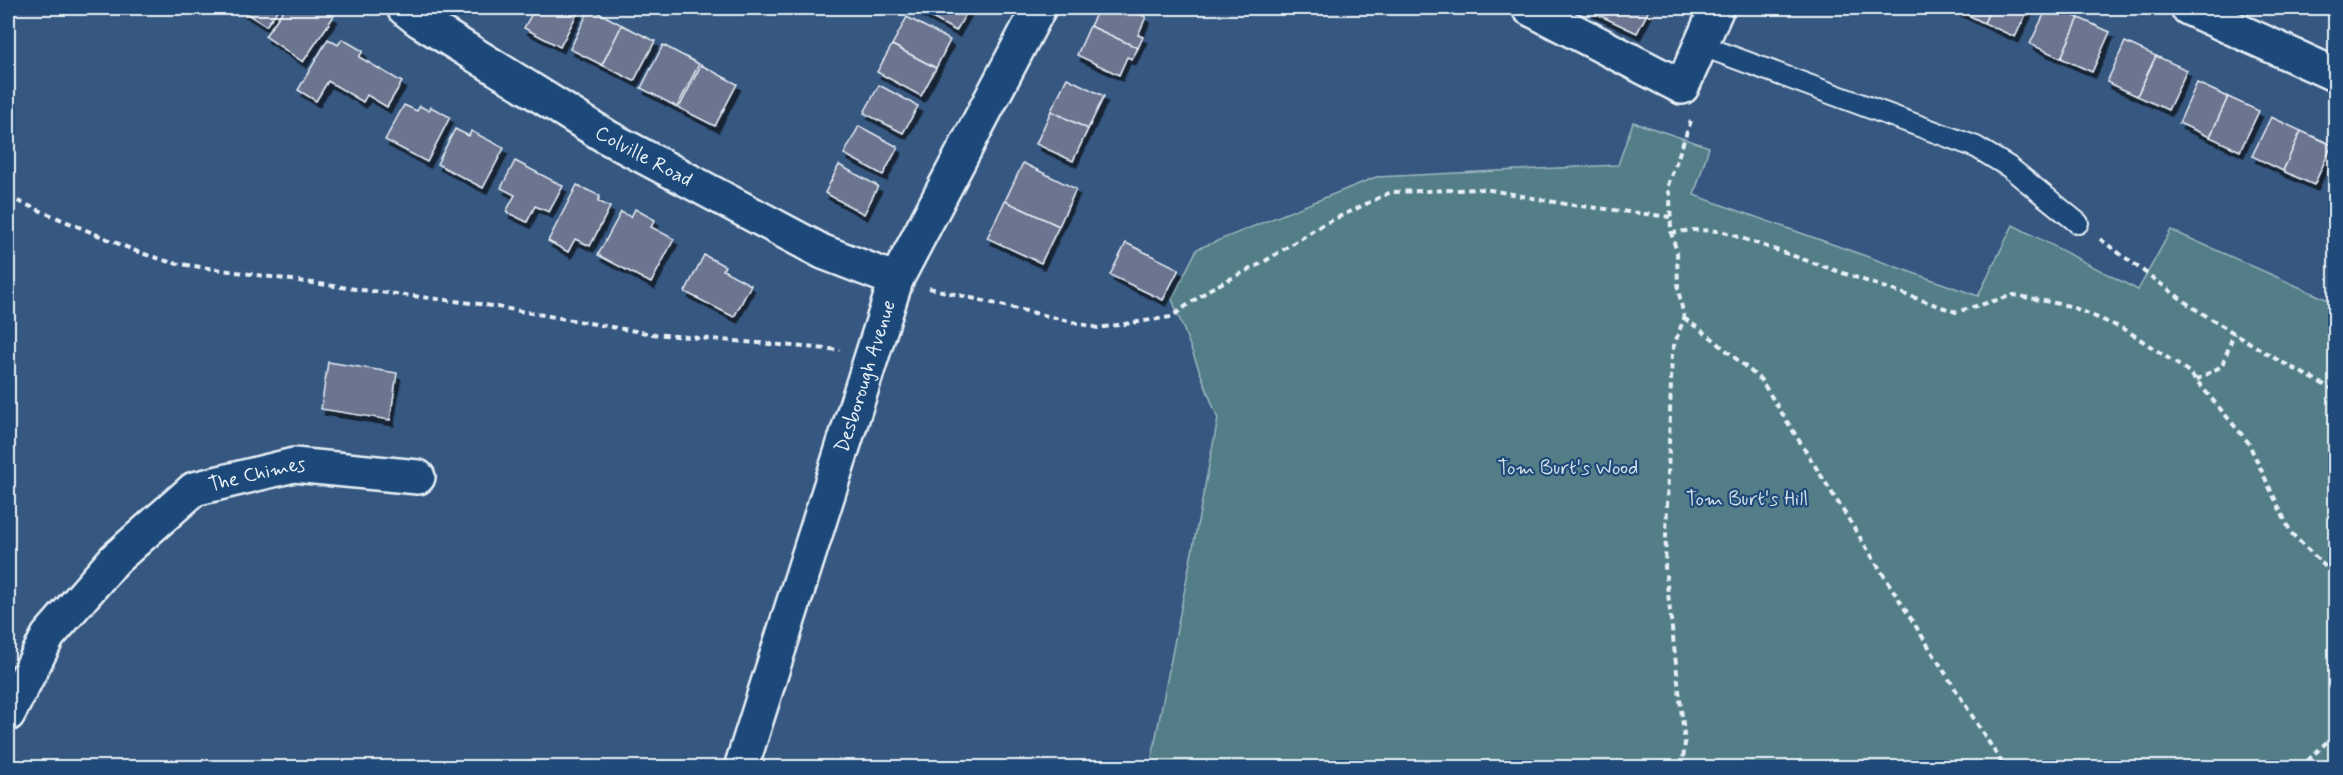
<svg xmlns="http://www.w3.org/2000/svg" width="2343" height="775" font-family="Mynerve,sans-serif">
<defs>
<filter id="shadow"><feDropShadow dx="3.5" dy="6" stdDeviation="0" flood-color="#0009"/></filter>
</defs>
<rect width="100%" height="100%" fill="#365780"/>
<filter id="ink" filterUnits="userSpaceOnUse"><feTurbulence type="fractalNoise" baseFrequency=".0167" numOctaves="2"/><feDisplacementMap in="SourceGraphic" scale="12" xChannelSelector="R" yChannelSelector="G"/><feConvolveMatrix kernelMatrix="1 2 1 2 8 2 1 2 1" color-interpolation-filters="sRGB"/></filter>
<g filter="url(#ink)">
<polygon fill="#527e87" stroke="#9db8c0" stroke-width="1.5" points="1633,122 1709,147 1694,195 1978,296 2013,225 2138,290 2171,230 2335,303 2335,767 1150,767 1218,419 1172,299 1197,249 1376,177 1618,165"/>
<g fill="#6c748f" stroke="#e8f1f8" stroke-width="1.5" filter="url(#shadow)">
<polygon points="238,8 279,8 266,26"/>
<polygon points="285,8 320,8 334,16 303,62 265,36"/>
<polygon points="535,8 580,8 560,47 524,28"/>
<polygon points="590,8 622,25 602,65 570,49"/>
<polygon points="914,8 969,8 956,31"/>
<polygon points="1099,8 1126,8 1146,17 1138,35 1143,37 1138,48 1090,26"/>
<polygon points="1592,8 1650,8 1637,33 1590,11"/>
<polygon points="1954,8 1991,8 1984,23"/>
<polygon points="1991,8 2029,8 2015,37 1984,23"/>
<polygon points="2047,8 2056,8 2079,18 2061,58 2030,44"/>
<polygon points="907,17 950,40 936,68 892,45"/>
<polygon points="2079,18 2110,32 2092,72 2061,58"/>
<polygon points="622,25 655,41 634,81 602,65"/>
<polygon points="1090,26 1138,48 1132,59 1127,57 1119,75 1077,55"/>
<polygon points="328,39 338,45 342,39 363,51 359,57 402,82 387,107 367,95 363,102 328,81 316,101 298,90"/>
<polygon points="2125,42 2156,56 2137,96 2107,82"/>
<polygon points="663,45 699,64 677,107 641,88"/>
<polygon points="892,45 936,68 921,96 877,72"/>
<polygon points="2156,56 2187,70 2168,110 2137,96"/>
<polygon points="701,65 737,84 715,126 679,108"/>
<polygon points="1067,78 1104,96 1088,129 1051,111"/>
<polygon points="2197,83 2228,97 2210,137 2179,123"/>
<polygon points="879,85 918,106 903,133 864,113"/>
<polygon points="2228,97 2259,111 2240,151 2210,137"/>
<polygon points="404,105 417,111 420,106 429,111 431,107 450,117 427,162 385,140"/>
<polygon points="1051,111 1088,129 1073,161 1036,144"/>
<polygon points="2271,117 2301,131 2283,171 2252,156"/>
<polygon points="859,126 898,147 883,175 844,154"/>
<polygon points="455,129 469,136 471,131 504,148 483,188 437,164"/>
<polygon points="2301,131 2332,145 2314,185 2283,171"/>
<polygon points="515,161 563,186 549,212 535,206 527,222 506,212 515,195 501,188"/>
<polygon points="1023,163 1076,189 1059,226 1005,201"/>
<polygon points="839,165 878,186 864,214 825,193"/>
<polygon points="2336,174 2336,194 2328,191"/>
<polygon points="577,185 600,196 598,201 610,207 590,246 575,239 568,252 548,241"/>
<polygon points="1005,201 1059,226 1041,263 987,238"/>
<polygon points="635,209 655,220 651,227 674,239 651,283 598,255 621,212 631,217"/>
<polygon points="1126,243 1179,269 1163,300 1110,275"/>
<polygon points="704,255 725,266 723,270 751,285 734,317 685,292"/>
<polygon points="328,362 397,373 390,420 321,409"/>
</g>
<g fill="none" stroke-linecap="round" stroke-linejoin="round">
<defs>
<polyline id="lane" points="1700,45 1976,147 2009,167 2078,223"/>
<g id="street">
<path id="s1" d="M404,8L419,20L607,137L823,252L896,280"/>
<polyline points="1529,8 1682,87 1717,8"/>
<path id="s2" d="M8,714L48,636L115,559L194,489L294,465L418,477"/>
</g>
<g id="secondary">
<polyline points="2188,8 2336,75"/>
<path id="s3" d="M741,768L896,280L1039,8"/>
</g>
</defs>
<use href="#lane" stroke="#e8f1f8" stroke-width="24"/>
<use href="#street" stroke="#e8f1f8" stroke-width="38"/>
<use href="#secondary" stroke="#e8f1f8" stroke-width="38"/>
<g stroke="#e8f1f8" stroke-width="4" stroke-dasharray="6 4.5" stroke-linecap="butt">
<polyline points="8,197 138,252 173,263 362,290 480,304 652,334 840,350"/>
<polyline points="1671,233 1692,230 1721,231 1956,312 2014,295 2070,306 2126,330 2189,372 2196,380 2248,442 2291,533 2336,577"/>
<polyline points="2100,239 2192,307 2276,359 2336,391"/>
<polyline points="929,288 1098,328 1171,317 1210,289 1262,263 1322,225 1391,192 1485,189 1565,204 1670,217"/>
<polyline points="1684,318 1713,339 1761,380 2005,768"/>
<polyline points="2196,380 2222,366 2234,333"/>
<polyline points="1682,768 1685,743 1665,567 1672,351 1684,318 1678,288 1677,252 1671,233 1670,195 1667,188 1692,118"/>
<polyline points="2300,768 2336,733"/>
</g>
<use href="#lane" stroke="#1f4a7a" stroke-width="20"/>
<use href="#street" stroke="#1f4a7a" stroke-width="33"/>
<use href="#secondary" stroke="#1f4a7a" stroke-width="33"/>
</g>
</g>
<g text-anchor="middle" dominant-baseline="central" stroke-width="4.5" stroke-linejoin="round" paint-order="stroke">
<g font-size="20" fill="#e8f1f8" stroke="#1f4a7a">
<text stroke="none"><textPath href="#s1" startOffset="282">Colville Road</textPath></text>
<text stroke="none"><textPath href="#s3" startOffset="411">Desborough Avenue</textPath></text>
<text stroke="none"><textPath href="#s2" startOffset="360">The Chimes</textPath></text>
</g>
<g font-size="20" fill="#d2e0e7" stroke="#1f4a7a">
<text x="1568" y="468">Tom Burt's Wood</text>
<text x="1747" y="499">Tom Burt's Hill</text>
</g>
</g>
<rect width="2343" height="775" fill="none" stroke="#1f4a7a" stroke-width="30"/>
<rect x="15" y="15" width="2313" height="745" fill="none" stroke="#e8f1f8" stroke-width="2" filter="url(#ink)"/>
</svg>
